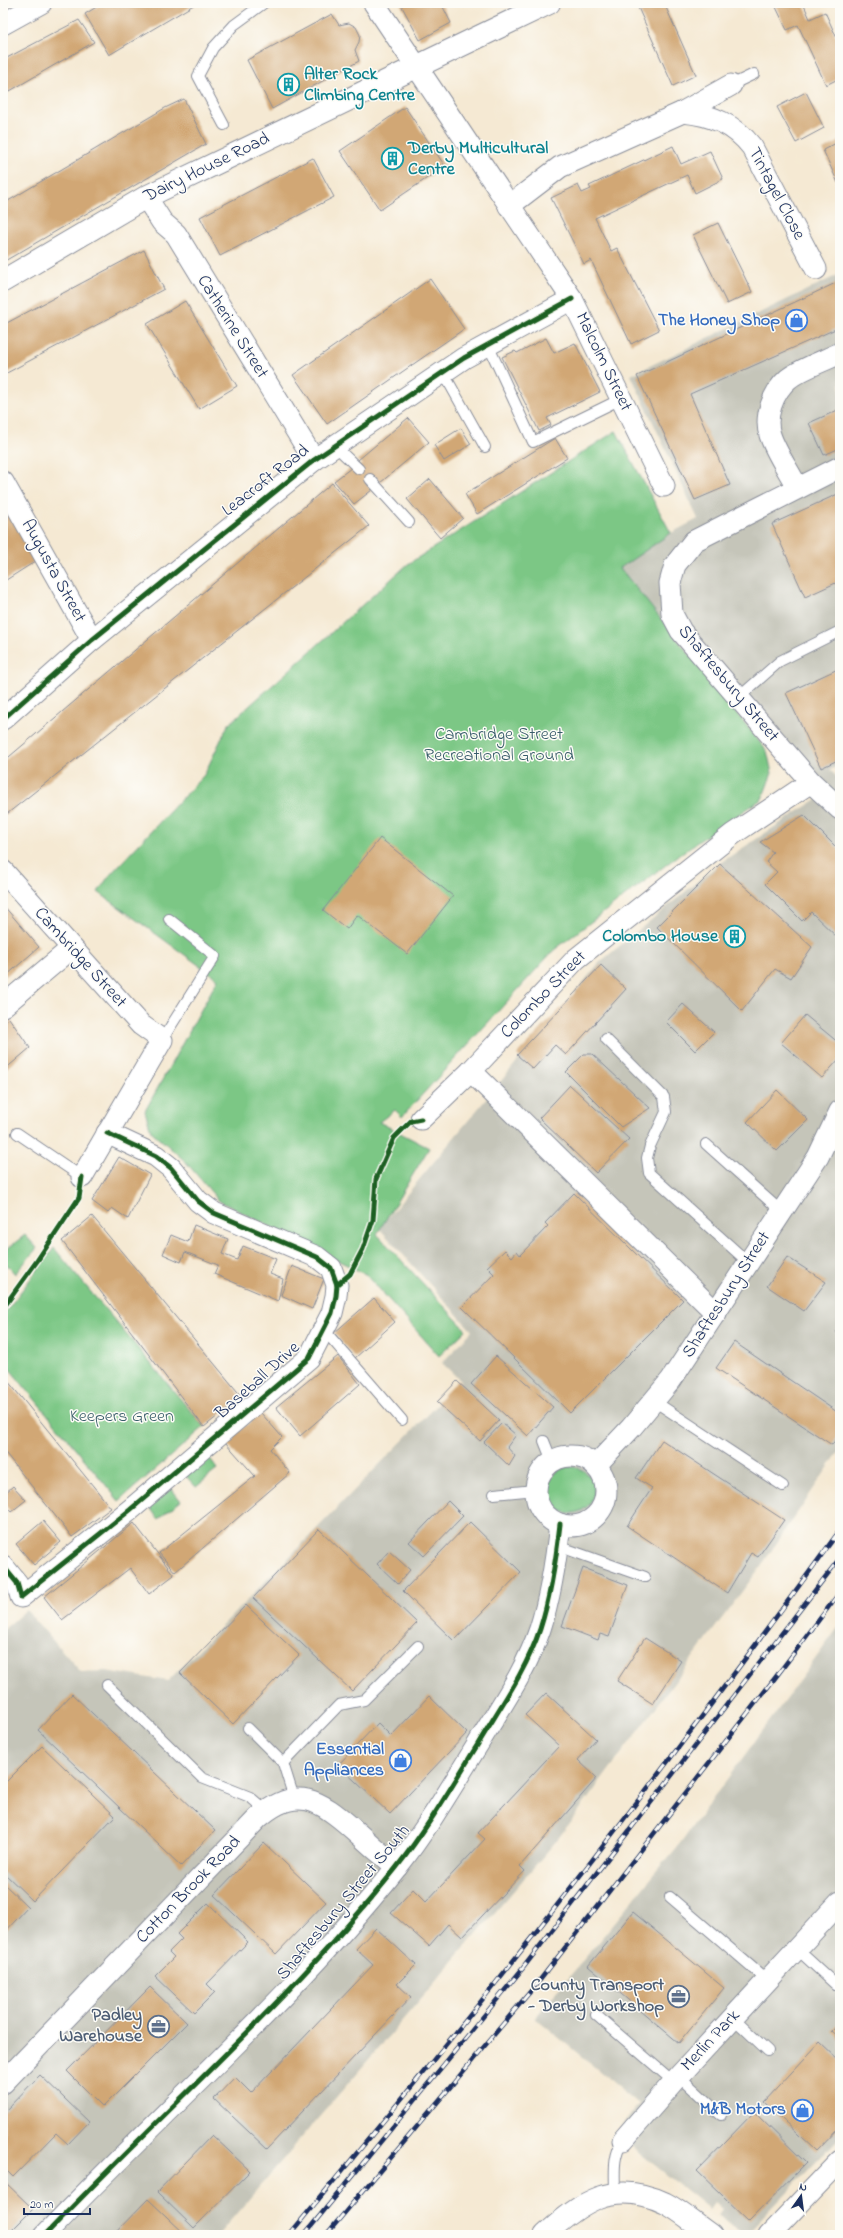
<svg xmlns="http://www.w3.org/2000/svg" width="843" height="2238" font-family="'Indie Flower',sans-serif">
<rect width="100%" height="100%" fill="#fdfcf7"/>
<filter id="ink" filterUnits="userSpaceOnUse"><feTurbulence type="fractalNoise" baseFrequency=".025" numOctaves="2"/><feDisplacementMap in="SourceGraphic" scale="8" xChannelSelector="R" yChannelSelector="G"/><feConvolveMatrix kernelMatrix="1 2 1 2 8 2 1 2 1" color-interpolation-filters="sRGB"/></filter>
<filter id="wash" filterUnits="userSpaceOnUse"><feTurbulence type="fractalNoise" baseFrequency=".012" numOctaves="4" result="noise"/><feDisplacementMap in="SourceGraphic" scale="16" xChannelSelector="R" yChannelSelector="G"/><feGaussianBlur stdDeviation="0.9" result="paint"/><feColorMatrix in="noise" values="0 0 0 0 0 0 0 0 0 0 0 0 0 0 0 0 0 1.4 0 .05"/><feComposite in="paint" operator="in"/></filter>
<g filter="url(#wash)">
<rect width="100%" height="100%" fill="#f5e9d3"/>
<g fill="#c5c5b9">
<polygon points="840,274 840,765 830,770 840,780 840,1450 761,1566 557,1840 218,2235 3,2235 3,1630 26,1610 81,1672 106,1671 168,1681 461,1381 442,1363 472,1331 379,1228 599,963 720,863 817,799 619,569 671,533 698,519 631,375"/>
<polygon points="840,1625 840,2137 746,2235 744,2235 718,2215 722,2209 714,2202 709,2209 615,2133 639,2104 535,2018 678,1846"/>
</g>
<g fill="#7cc785" stroke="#4c7b72">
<polygon points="616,431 671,533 620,568 767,751 772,773 762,799 687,849 554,950 402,1117 395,1110 379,1122 429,1148 377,1234 466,1330 439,1356 367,1275 219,1201 185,1161 151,1131 145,1111 218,979 98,892 109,876 204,775 228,725 408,564"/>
<polygon points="25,1235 37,1248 15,1274 3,1260 3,1252"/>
<polygon points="54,1248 204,1427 119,1501 3,1361 3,1315"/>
<polygon points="208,1456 218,1469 196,1487 185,1475"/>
<circle cx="571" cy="1490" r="23"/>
<polygon points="171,1488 181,1501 158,1519 149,1506"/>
</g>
<g id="blocks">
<g fill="#d1a775">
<polygon points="103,3 197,3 109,55 85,14"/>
<polygon points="400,3 441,3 451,23 420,40"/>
<polygon points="636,3 664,3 696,75 673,86"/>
<polygon points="774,3 803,3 810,19 825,12 840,45 840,78 826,85 798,25 787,30"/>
<polygon points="332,14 339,25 349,23 356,27 360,35 359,42 355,50 359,61 272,109 247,60"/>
<polygon points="79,20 94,42 3,95 3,60"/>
<polygon points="806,92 824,128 796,143 777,107"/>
<polygon points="184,99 206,144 3,262 3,204 165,108"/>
<polygon points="405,107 445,166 380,210 340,151"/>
<polygon points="840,141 840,182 838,183 823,150"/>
<polygon points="673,146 681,164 710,151 723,179 695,193 687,175 595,218 611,251 617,248 659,330 631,344 591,260 584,264 551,198 578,185 582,193 591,189 589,186"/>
<polygon points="313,158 334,197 220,256 200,217"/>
<polygon points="718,223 752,292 727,304 693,235"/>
<polygon points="144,250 164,289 3,375 3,325"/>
<polygon points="430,279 464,329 327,424 293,375"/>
<polygon points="840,281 840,327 690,394 730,485 695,500 637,376"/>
<polygon points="185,301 237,386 199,409 147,324"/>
<polygon points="546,338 554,353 575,343 600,392 547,418 551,425 539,431 502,357 515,351 517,353"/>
<polygon points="840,409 840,448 824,455 809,423"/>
<polygon points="408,418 429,442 380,483 375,476 370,479 366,483 372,490 354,504 334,481 351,468 362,465 358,460"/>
<polygon points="461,428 471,444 444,461 434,445"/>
<polygon points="555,438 567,458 477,514 465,494"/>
<polygon points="430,479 463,518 440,538 407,499"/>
<polygon points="332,483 369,526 3,817 3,762"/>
<polygon points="840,493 840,581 805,597 772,524"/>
<polygon points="3,504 39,559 3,582"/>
<polygon points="840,668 840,759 821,768 786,693"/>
<polygon points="804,815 840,851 840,940 811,912 802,921 765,884 777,872 766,862 773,852 760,842"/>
<polygon points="380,838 453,896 407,954 357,915 347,929 323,910"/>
<polygon points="720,864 812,947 791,978 775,969 742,1011 657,927"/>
<polygon points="3,905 39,947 6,976 3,973"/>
<polygon points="601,965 626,989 566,1055 555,1045 533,1069 517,1055"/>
<polygon points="683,1004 714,1032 695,1051 666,1022"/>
<polygon points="805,1015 840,1044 840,1058 822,1078 781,1043"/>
<polygon points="9,1018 30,1048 3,1071 3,1023"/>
<polygon points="584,1054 592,1054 650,1108 621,1127 566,1072"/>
<polygon points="570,1085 629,1139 596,1173 539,1118"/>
<polygon points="777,1090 808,1120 777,1151 747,1122"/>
<polygon points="119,1157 150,1175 128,1219 112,1208 108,1213 92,1201"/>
<polygon points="574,1193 683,1300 570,1413 462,1307 494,1274 487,1267 505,1250 512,1257 517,1251 520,1255 548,1226 545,1223"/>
<polygon points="92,1216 242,1397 204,1427 62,1241"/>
<polygon points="194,1225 228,1239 222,1254 237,1260 243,1246 276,1259 270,1274 283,1279 278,1301 214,1274 218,1265 185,1252 181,1262 163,1254 171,1235 188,1242"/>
<polygon points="787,1257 826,1282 804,1311 767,1286"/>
<polygon points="292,1266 324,1279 312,1309 281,1295"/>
<polygon points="374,1298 395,1322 355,1358 334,1333"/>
<polygon points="840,1325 840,1335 836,1332"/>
<polygon points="734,1342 840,1414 840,1433 832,1445 716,1368"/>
<polygon points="338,1356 360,1384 300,1436 276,1407"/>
<polygon points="496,1356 553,1407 528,1436 471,1384"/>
<polygon points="3,1375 111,1508 72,1537 3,1450"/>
<polygon points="457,1381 499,1420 480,1441 437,1402"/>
<polygon points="261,1413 282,1437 270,1449 290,1473 175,1572 159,1553 255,1476 225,1442"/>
<polygon points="502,1423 516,1435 507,1447 515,1456 509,1466 484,1442"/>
<polygon points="662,1440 784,1520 758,1557 751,1553 727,1593 627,1526 652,1488 636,1478"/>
<polygon points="13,1486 26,1500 11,1512 3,1503 3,1495"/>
<polygon points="448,1501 463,1516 424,1556 409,1542"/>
<polygon points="43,1521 61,1542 34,1565 16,1544"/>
<polygon points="470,1522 521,1572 454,1641 403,1591"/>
<polygon points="134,1523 174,1575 149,1594 130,1568 62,1620 44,1597"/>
<polygon points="319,1529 417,1623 352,1691 253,1598"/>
<polygon points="389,1551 410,1570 398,1584 377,1564"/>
<polygon points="583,1568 628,1585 609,1637 600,1634 598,1640 562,1626"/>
<polygon points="246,1605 299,1655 233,1724 180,1673"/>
<polygon points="645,1638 681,1661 653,1704 617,1681"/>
<polygon points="546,1693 596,1739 578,1760 597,1778 520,1866 525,1871 462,1937 448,1924 429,1946 391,1913 413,1889 426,1902 485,1839 478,1833 559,1746 525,1715"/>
<polygon points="72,1694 215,1830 181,1866 38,1730"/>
<polygon points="429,1696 467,1733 390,1814 338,1765 378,1723 391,1736"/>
<polygon points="42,1746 115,1816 33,1901 3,1872 3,1785"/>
<polygon points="264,1843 326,1902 276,1954 214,1895"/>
<polygon points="3,1883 28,1907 3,1934"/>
<polygon points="208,1903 248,1942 207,1984 215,1992 194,2013 155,1976 174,1957 169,1952 182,1939 177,1934"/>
<polygon points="633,1912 724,1988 679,2043 588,1966"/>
<polygon points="376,1928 416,1965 397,1984 411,1997 267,2149 214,2099 235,2077 251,2093 373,1965 356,1949"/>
<polygon points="150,1987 187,2023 103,2107 67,2071"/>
<polygon points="840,2023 840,2040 831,2032"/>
<polygon points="820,2042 840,2061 840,2126 816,2151 764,2102"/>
<polygon points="40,2075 89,2122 68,2144 56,2133 13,2177 3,2167 3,2113"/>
<polygon points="754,2112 806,2163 749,2221 697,2171"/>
<polygon points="212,2135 250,2171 194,2228 157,2192"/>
<polygon points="3,2180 33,2209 7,2235 3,2235"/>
<polygon points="148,2199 186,2235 113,2235"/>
</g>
</g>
</g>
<g filter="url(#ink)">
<use href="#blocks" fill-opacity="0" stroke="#888c98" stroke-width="1"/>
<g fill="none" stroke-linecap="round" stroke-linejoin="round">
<defs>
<g id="service">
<polyline points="731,85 754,74"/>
<polyline points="224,125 198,76 213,48 234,25 264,3"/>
<polyline points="488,345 533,442 621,399"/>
<polyline points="443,372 485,447"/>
<polyline points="335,446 359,469"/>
<polyline points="370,479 409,522"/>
<polyline points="738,698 780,661 840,631"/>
<polyline points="606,1039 664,1097 666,1112 650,1146 647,1158 649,1173 749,1263"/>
<polyline points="162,1040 215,956 169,919"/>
<polyline points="17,1133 82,1177"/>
<polyline points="706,1144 782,1212"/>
<polyline points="324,1330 402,1420"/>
<polyline points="654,1401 783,1486"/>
<polyline points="544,1441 552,1461"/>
<polyline points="494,1494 535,1490"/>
<polyline points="558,1546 645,1577"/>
<polyline points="107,1685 202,1778 250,1797 266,1811"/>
<polyline points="248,1728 283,1763 294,1798"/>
<polyline points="283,1763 339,1705 364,1700 418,1646"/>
<polyline points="670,1897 767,1980"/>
<polyline points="797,1949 835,1984"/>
<polyline points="596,2015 674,2082"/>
<polyline points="733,2018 768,2051"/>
<polyline points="679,2076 721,2115"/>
<path d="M615,2194C615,2174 612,2157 623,2140"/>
</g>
<g id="minor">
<polyline points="374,3 572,299 664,486"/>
<polyline points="3,24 41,3"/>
<path d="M683,112C712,115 734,124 752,147L816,269"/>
<polyline points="146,197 162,222 176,234 314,460"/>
<polyline points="509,206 560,167 683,112 731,85"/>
<polyline points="840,467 694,541 675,565 670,583 672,614 681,631 811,782 840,809"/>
<polyline points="3,482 92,640"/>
<path d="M797,487C789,471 776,453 770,435C764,417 773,392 788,379C798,370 826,360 840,353"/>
<polyline points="3,719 92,640 314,460 464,358 572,299"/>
<polyline points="3,871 141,1025 162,1040 82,1177"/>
<polyline points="3,1006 72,948"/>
<polyline points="471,1071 716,1313"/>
<polyline points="421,1119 471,1071 576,959 733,834 811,782"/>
<circle cx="571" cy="1491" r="35"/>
<polyline points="596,1465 631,1428 671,1380 818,1157 840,1111"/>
<polyline points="3,1566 17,1583 21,1597 130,1510 309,1358 332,1313 336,1296 337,1285 331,1268 317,1257 214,1213 198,1201 171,1168 156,1156 107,1133"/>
<path d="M3,2083L258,1818C296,1784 320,1800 353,1829C367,1842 382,1855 397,1867"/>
<polyline points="623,2140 679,2076 840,1902"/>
<path d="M45,2235C162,2112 290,2001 396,1868C427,1829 452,1786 478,1744C500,1707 526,1671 540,1629C551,1595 556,1560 560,1524"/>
<path d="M545,2235C582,2201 614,2179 665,2203C681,2211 696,2225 711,2235"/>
<polyline points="769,2235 840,2161"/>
</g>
<polyline id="tertiary" points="3,281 146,197 549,3"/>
</defs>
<use href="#service" stroke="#888c98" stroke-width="12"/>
<use href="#minor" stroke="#888c98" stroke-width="23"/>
<use href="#tertiary" stroke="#888c98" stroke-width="24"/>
<use href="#service" stroke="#fff" stroke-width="10"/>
<use href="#minor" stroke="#fff" stroke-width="21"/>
<use href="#tertiary" stroke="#fff" stroke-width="22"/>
<defs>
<g id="rail">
<path d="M289,2235C366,2142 443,2050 517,1956C628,1816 735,1674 840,1530"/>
<polyline points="304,2235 523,1968 840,1558"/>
<polyline points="326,2235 540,1980 775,1678 840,1592"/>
</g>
</defs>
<use href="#rail" stroke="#1b2f5e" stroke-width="4.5"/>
<use href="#rail" stroke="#fdfcf7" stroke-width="3" stroke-dasharray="9" stroke-linecap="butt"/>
<defs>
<g id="cycleway">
<polyline points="3,719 92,640 314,460 464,358 572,299"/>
<polyline points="337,1285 350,1274 363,1249 373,1220 376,1179 394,1138 411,1121 421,1119"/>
<polyline points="3,1308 37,1261 79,1198 82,1177"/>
<polyline points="3,1566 17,1583 21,1597 130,1510 309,1358 332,1313 336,1296 337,1285 331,1268 317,1257 214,1213 198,1201 171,1168 156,1156 107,1133"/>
<path d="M45,2235C162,2112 290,2001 396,1868C427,1829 452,1786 478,1744C500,1707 526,1671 540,1629C551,1595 556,1560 560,1524"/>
</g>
</defs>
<use href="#cycleway" stroke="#fdfcf7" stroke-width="8"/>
<use href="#cycleway" stroke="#1b5e20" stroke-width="5"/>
</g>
</g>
<defs>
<symbol id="building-ring" viewBox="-11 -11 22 22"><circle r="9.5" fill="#fdfcf7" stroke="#0f9aa8" stroke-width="1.5"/><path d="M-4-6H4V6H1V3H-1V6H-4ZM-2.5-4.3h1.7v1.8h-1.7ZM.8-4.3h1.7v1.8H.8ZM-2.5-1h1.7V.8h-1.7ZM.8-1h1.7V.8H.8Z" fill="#0f9aa8"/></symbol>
<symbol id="shop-ring" viewBox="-11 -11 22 22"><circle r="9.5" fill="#fdfcf7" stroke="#3f7fe0" stroke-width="1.5"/><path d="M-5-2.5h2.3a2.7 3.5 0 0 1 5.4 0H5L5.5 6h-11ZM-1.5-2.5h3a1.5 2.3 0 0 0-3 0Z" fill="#3f7fe0"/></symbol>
<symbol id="office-ring" viewBox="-11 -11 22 22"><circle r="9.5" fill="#fdfcf7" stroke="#5c6f8a" stroke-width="1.5"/><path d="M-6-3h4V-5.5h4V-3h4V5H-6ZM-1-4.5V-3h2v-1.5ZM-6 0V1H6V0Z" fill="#5c6f8a"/></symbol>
</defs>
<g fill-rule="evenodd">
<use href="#building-ring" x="276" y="72" width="25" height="25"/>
<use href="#building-ring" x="380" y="146" width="25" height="25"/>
<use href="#shop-ring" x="784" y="308" width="25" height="25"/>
<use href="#building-ring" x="722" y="924" width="25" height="25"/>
<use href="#shop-ring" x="388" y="1748" width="25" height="25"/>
<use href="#office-ring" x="666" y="1984" width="25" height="25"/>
<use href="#office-ring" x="146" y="2014" width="25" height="25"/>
<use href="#shop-ring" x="790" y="2098" width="25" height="25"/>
</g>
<g text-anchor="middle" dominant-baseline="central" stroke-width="3" stroke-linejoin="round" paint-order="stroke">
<g font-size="18" font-weight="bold" fill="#0d838f" stroke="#fdfcf7" text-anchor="start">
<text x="304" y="75">Alter Rock<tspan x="304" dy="21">Climbing Centre</tspan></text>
<text x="408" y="149">Derby Multicultural<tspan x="408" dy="21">Centre</tspan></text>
<text x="718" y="937" text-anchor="end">Colombo House</text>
</g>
<g font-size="18" fill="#1b2f5e" stroke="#fdfcf7">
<text transform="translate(207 168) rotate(-26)">Dairy House Road</text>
<text transform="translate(776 194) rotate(62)">Tintagel Close</text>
<text transform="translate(232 327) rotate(58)">Catherine Street</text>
<text transform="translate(603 362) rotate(64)">Malcolm Street</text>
<text transform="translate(266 481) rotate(-38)">Leacroft Road</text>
<text transform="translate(53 571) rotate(61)">Augusta Street</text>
<text transform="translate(728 684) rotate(50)">Shaftesbury Street</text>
<text transform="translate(80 958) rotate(48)">Cambridge Street</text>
<text transform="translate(544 995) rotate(-46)">Colombo Street</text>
<text transform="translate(727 1295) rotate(-57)">Shaftesbury Street</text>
<text transform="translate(258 1381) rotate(-42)">Baseball Drive</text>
<text transform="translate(189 1890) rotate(-46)">Cotton Brook Road</text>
<text transform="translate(344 1903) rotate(-50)">Shaftesbury Street South</text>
<text transform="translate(711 2041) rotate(-47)">Merlin Park</text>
</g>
<g font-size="18" font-weight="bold" fill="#366cbe" stroke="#fdfcf7" text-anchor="end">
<text x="780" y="321">The Honey Shop</text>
<text x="384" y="1750">Essential<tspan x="384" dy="21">Appliances</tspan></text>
<text x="786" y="2110">M&amp;B Motors</text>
</g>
<g font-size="18" fill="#385d6a" stroke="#fdfcf7">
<text x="499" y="735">Cambridge Street<tspan x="499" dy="21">Recreational Ground</tspan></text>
<text x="122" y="1417">Keepers Green</text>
</g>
<g font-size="18" font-weight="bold" fill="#4e5e75" stroke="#fdfcf7" text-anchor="end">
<text x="664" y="1986">County Transport<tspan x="664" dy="21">- Derby Workshop</tspan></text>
<text x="142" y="2016">Padley<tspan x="142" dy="21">Warehouse</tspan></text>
</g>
</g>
<rect width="843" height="2238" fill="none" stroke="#fdfcf7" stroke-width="16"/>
<g transform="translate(801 2196) rotate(14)" stroke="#fdfcf7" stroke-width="3" paint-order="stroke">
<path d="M0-3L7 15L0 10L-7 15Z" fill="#1b2f5e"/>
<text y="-6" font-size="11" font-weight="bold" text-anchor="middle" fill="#1b2f5e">N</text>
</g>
<path d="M24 2208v6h66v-6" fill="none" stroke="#1b2f5e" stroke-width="2"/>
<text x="30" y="2208" font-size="12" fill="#1b2f5e" stroke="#fdfcf7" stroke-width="3" paint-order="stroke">20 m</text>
</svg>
